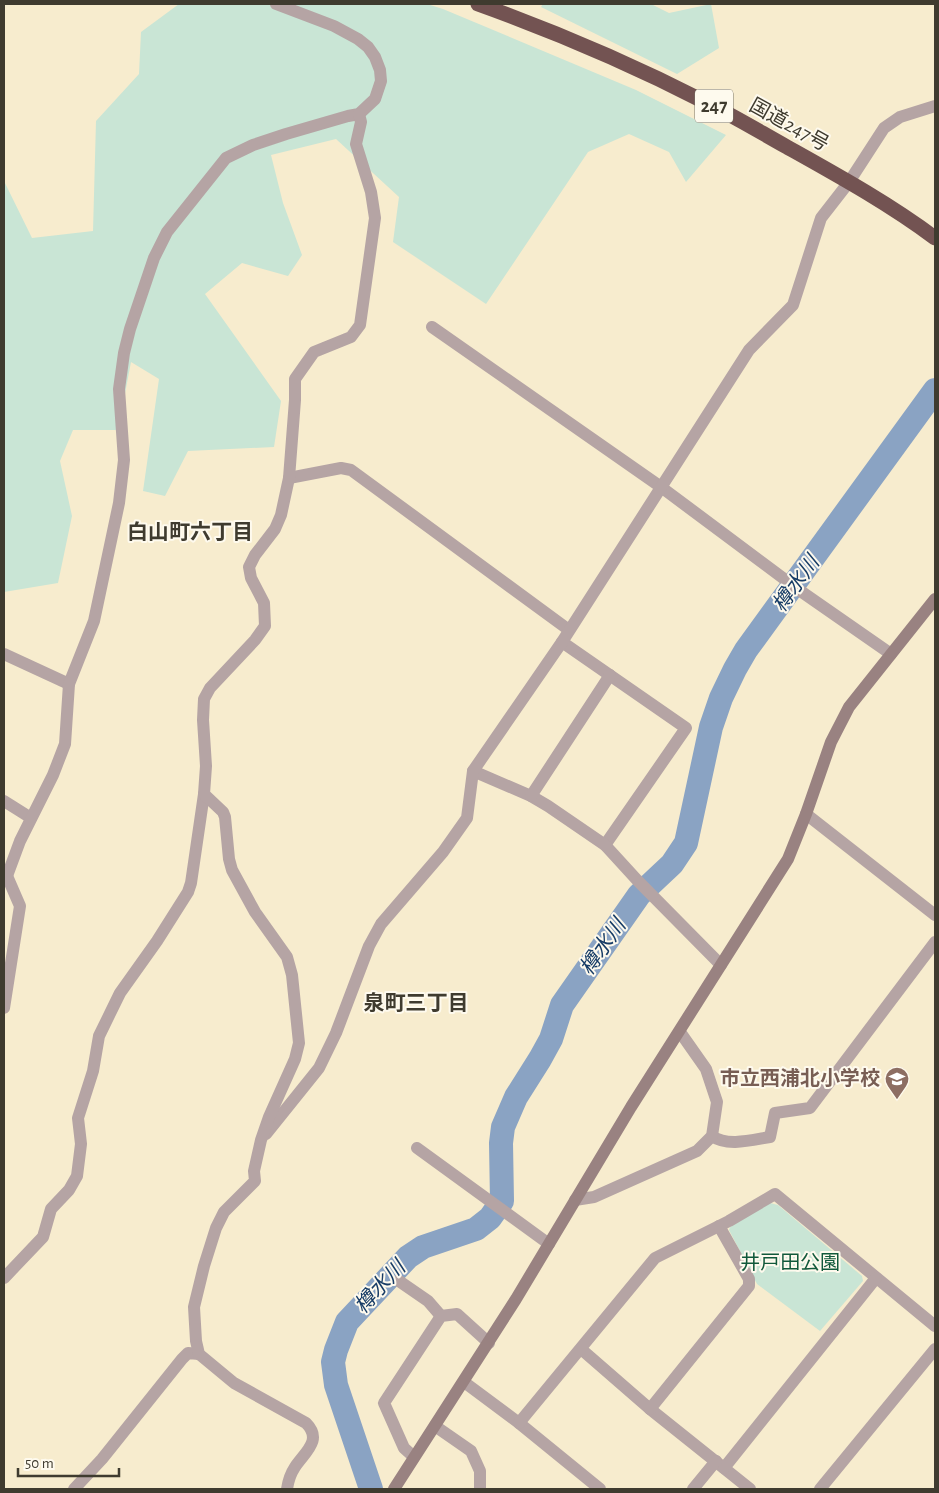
<svg xmlns="http://www.w3.org/2000/svg" width="939" height="1493" font-family="'Alegreya Sans','Noto Sans JP',sans-serif">
<rect width="100%" height="100%" fill="#f7ecce"/>
<g fill="#c9e5d5">
<polygon points="179,4 427,4 443,9 636,90 726,135 686,182 669,152 629,134 588,152 486,304 393,242 399,197 336,139 271,155 283,203 302,255 288,276 242,263 205,294 281,401 274,447 188,451 165,496 143,491 159,379 131,362 118,430 73,430 60,461 72,516 58,583 4,592 4,181 32,238 93,231 96,121 139,74 141,32"/>
<polygon points="543,4 651,4 669,13 711,4 719,48 677,74 541,7"/>
<polygon points="770,1203 778,1205 862,1276 863,1281 820,1331 757,1284 729,1230 730,1227"/>
</g>
<g fill="none" stroke-linecap="round" stroke-linejoin="round">
<polyline stroke="#8aa3c3" stroke-width="24" points="371,1489 336,1385 333,1362 336,1350 347,1322 408,1257 423,1247 476,1229 490,1218 502,1201 501,1143 503,1127 516,1097 540,1059 551,1039 562,1005 639,895 672,864 686,843 711,727 721,698 735,669 746,650 935,390"/>
<g stroke="#b5a4a4" stroke-width="12">
<polyline points="432,327 661,487 799,590 891,654"/>
<polyline points="289,478 341,468 351,470 569,630"/>
<polyline points="562,642 686,728 605,845"/>
<polyline points="4,654 69,684"/>
<polyline points="473,771 531,796 548,806 605,845 637,880 721,965"/>
<polyline points="531,796 610,675"/>
<polyline points="4,801 31,818"/>
<polyline points="806,814 935,915"/>
<polyline points="4,874 7,876 20,906 4,1008"/>
<polyline points="7,876 20,841 53,775 65,744 69,684 94,621 119,503 124,460 119,389 124,353 130,329 154,258 167,232 226,158 253,145 286,134 348,116 359,114 375,99 381,81 380,70 375,57 368,47 358,39 334,26 276,4"/>
<polyline points="266,1134 319,1068 336,1033 369,946 381,924 443,852 467,818 473,771 562,642 749,350 793,305 821,218 849,182 884,128 900,117 935,106"/>
<path d="M712,1136C727,1147 752,1140 770,1137L775,1113L810,1108L935,942"/>
<polyline points="417,1148 549,1244"/>
<polyline points="575,1200 594,1197 697,1151 712,1136 717,1102 706,1069 680,1032"/>
<polyline points="4,1278 43,1237 51,1209 69,1190 77,1176 81,1144 78,1118 93,1071 99,1036 120,993 157,941 188,892 191,883 204,794"/>
<polyline points="399,1281 428,1301 441,1316"/>
<polyline points="581,1349 650,1409 750,1489"/>
<polyline points="464,1382 519,1423 600,1489"/>
<polyline points="650,1409 749,1286 749,1279 719,1226"/>
<polyline points="519,1423 655,1258 729,1221 775,1194 935,1326"/>
<polyline points="435,1426 471,1451 480,1471 480,1489"/>
<polyline points="414,1457 404,1448 384,1403 441,1316 457,1314 489,1343"/>
<polyline points="724,1468 876,1278"/>
<polyline points="74,1489 102,1459 182,1359 188,1353 199,1354"/>
<path d="M287,1489C288,1482 291,1473 295,1467C305,1452 323,1440 306,1423L234,1383L199,1354L196,1341L194,1307L204,1266L216,1228L224,1212L255,1181L254,1171L261,1140L269,1117L295,1059L299,1043L292,975L287,957L255,912L232,870L229,859L225,817L223,812L204,794L206,766L203,720L204,699L210,688L255,640L265,626L264,603L251,578L249,567L255,555L275,529L281,515L289,478L295,400V379L314,352L351,337L360,325L375,218L371,192L356,144L361,122L359,114"/>
<polyline points="693,1489 716,1461"/>
<polyline points="820,1489 935,1349"/>
</g>
<polyline stroke="#998281" stroke-width="12" points="394,1489 516,1299 631,1107 788,859 806,814 831,742 849,707 935,599"/>
<path stroke="#735352" stroke-width="15" d="M478,4C556,32 633,65 707,103C734,116 760,132 787,147C837,175 888,203 935,238"/>
</g>
<defs>
<symbol id="school-pin" viewBox="-11 -11 22 30"><path d="M0 17L-7.5 6A9.5 9.5 0 1 1 7.5 6Z" fill="#8d6e63" stroke="#fefaee"/><path d="M0-5L7-2L0 1L-7-2ZM-4 1L0 2.5L4 1V4Q0 6-4 4Z" fill="#fff"/></symbol>
</defs>
<g fill-rule="evenodd">
<use href="#school-pin" x="883" y="1065" width="28" height="38"/>
</g>
<g text-anchor="middle" dominant-baseline="central" stroke-width="4" stroke-linejoin="round" paint-order="stroke">
<rect fill="#fefaee" stroke="#787468" stroke-width="1" x="695" y="89.5" width="38" height="33" rx="4"/>
<g font-size="19" font-weight="bold" fill="#3f3b2f">
<text x="714" y="106">247</text>
</g>
<g font-size="20" fill="#3f3b2f" stroke="#fefaee">
<text transform="translate(789 125) rotate(29)">国道247号</text>
</g>
<g font-size="20" font-weight="bold" fill="#785e54" stroke="#fefaee" text-anchor="end">
<text x="880" y="1079">市立西浦北小学校</text>
</g>
<g font-size="20" fill="#11593b" stroke="#fefaee">
<text x="790" y="1263">井戸田公園</text>
</g>
<g font-size="21" font-weight="bold" fill="#3f3b2f" stroke="#fefaee">
<text x="190" y="532">白山町六丁目</text>
<text x="416" y="1003">泉町三丁目</text>
</g>
<g font-size="21" font-style="italic" fill="#173c66" stroke="#fefaee">
<text transform="translate(796 584) rotate(-54)">樽水川</text>
<text transform="translate(603 947) rotate(-55)">樽水川</text>
<text transform="translate(380 1287) rotate(-47)">樽水川</text>
</g>
</g>
<rect width="939" height="1493" fill="none" stroke="#3f3b2f" stroke-width="10"/>
<path d="M18 1468v8h101v-8" fill="none" stroke="#3f3b2f" stroke-width="2.5"/>
<text x="25" y="1468" font-size="15" fill="#3f3b2f" stroke="#fefaee" stroke-width="4" paint-order="stroke">50 m</text>
</svg>
